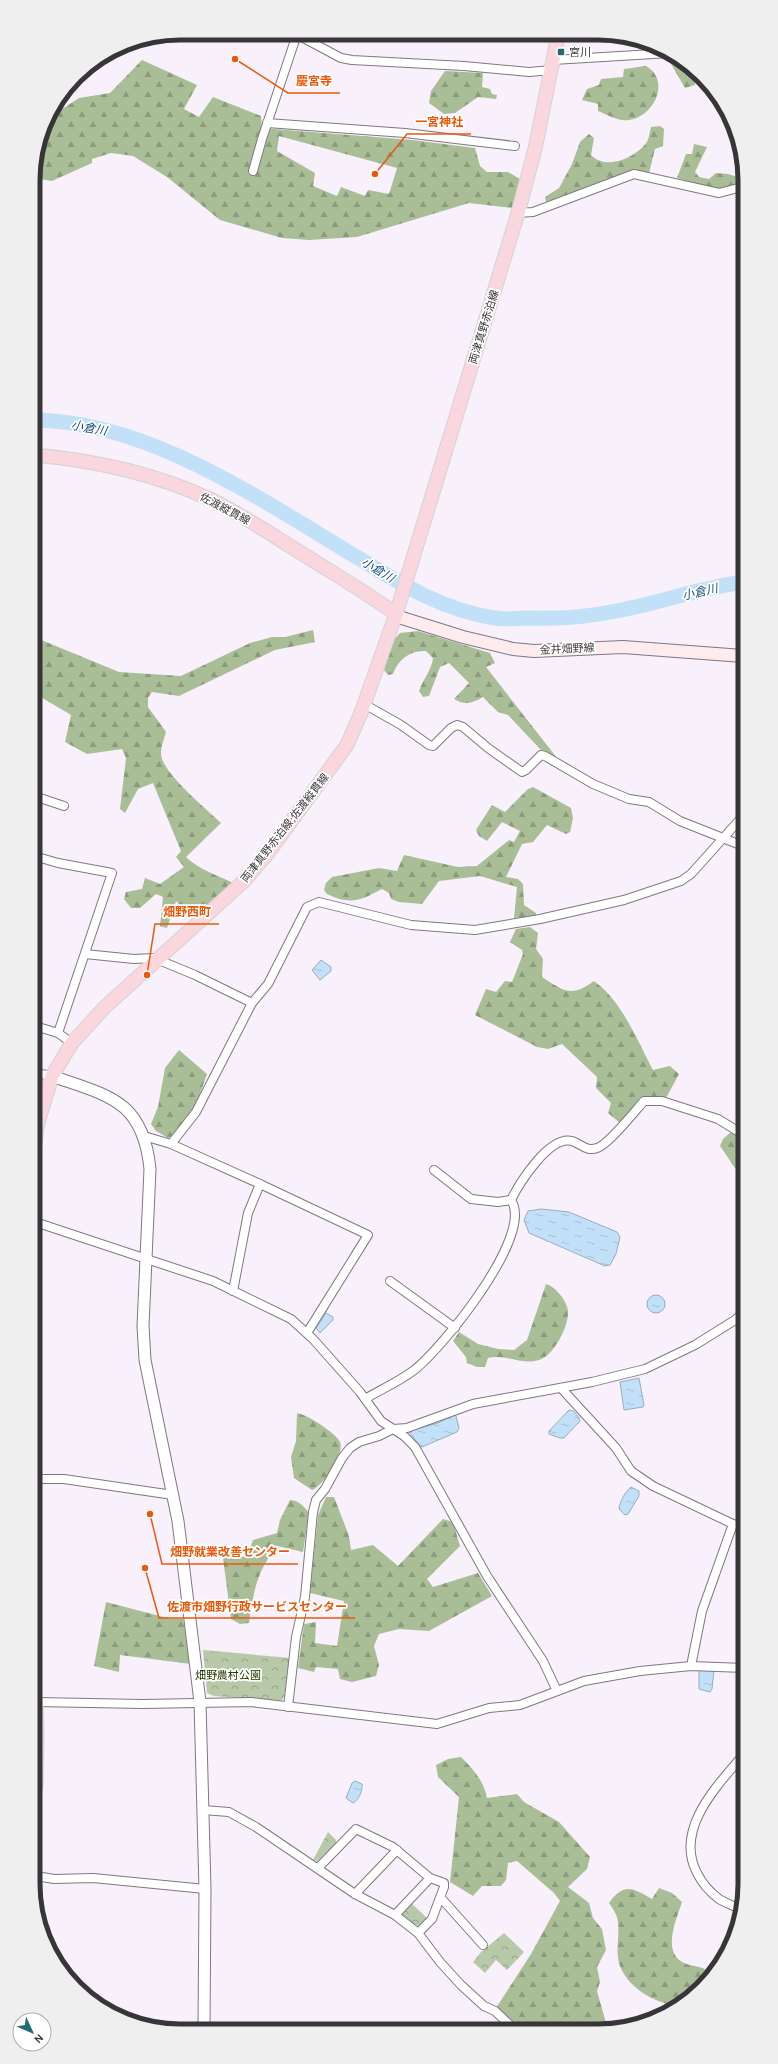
<svg xmlns="http://www.w3.org/2000/svg" width="778" height="2064" font-family="Karla,'Noto Sans JP',sans-serif">
<defs>
<pattern id="forest-firs" width="22" height="20" patternUnits="userSpaceOnUse"><rect width="22" height="20" fill="#a9be97"/><path d="M5 1l3.5 6h-7zM16 11l3.5 6h-7z" fill="#8b9b7c"/></pattern>
<pattern id="park-crowns" width="20" height="18" patternUnits="userSpaceOnUse"><rect width="20" height="18" fill="#b7c9a8"/><path d="M2 6a3 3 0 1 1 6 0M12 15a3 3 0 1 1 6 0" fill="none" stroke="#96a48a"/></pattern>
<pattern id="water-ripples" width="26" height="14" patternUnits="userSpaceOnUse"><rect width="26" height="14" fill="#c2e0f8"/><path d="M2 4q2-2 4 0t4 0M15 11q2-2 4 0t4 0" fill="none" stroke="#a7c1d5"/></pattern>
</defs>
<rect width="100%" height="100%" fill="#f8f0fa"/>
<g fill="url(#forest-firs)" fill-rule="evenodd">
<polygon points="667,57 675,57 696,72 695,85 685,88"/>
<path d="M142,60L197,85L184,109L199,117L213,97L261,116L262,128L412,140L475,148L480,166L487,172H508L520,179L512,208L469,203L357,237L309,240L282,238L220,220L167,177L133,156L111,153L92,159V163L52,181L40,179L33,182C33,160 43,122 56,104V113L79,98L110,93ZM279,136L397,168L389,194L368,190L365,196L341,187L337,196L313,186L315,173L277,151Z"/>
<path d="M646,66C674,82 650,124 622,120C614,119 606,114 598,111V104L582,100L587,89L599,85L601,79L623,77L624,69Z"/>
<polygon points="445,71 483,73 482,87 490,89 492,94 497,95 496,99 478,97 455,113 444,114 429,103 431,91"/>
<path d="M660,126L664,129L663,146L655,149L649,173L633,170L546,202L545,197L559,188L572,164L580,142L589,134L594,138L591,155C606,171 635,158 647,142C649,138 650,131 651,127Z"/>
<polygon points="694,144 707,147 695,172 699,177 709,179 716,173 728,174 738,177 742,175 742,183 716,189 677,178 686,154 692,154"/>
<path d="M313,630L315,642L275,650L179,696L152,692L148,698V707L166,732C164,740 159,750 162,759C170,779 204,807 221,823L186,857C198,869 217,875 233,883L192,918L176,901L167,928L160,926L163,897L156,894L140,908H131L124,899L126,892L142,889L145,878L160,884L184,867L176,857L181,851L153,783L138,789L125,813L120,809L126,758L122,749L87,754L65,742L71,715L34,693V637L119,672L181,676L250,643L272,637H285Z"/>
<path d="M418,631L490,653L495,663L486,667L557,758L540,749L508,715L498,712L483,697C473,703 465,706 454,699L469,683L449,663L440,667L429,696L423,697L419,691C423,679 432,670 433,658L426,651C411,650 398,659 393,674L388,675L384,670L391,643L400,633Z"/>
<path d="M533,787L571,808L573,818L570,832L566,834L547,825L533,842L522,844L506,877L518,879L523,884L524,905L536,913V916L514,918L517,887L480,876L439,881L422,904L399,902L391,899L389,893L382,889C360,901 350,905 327,894L324,890L326,883L332,877L379,868L397,871L404,855L458,867L477,866L509,840L514,842L520,831L502,822L487,841L479,836L476,830L492,805L505,812L528,789Z"/>
<path d="M530,927L538,933L536,949L543,959L542,977C564,991 571,998 594,981C622,1001 637,1040 653,1070L670,1066L679,1074L666,1098L645,1097L620,1123L608,1113L611,1103L596,1088L597,1077L562,1044L548,1049L537,1047L475,1015L486,989L496,992L505,981L512,982L523,954L522,950L510,942L516,929Z"/>
<path d="M179,1050L207,1074C199,1096 191,1126 168,1138L156,1131L151,1124L158,1107L165,1068Z"/>
<polygon points="731,1132 744,1140 744,1181 720,1146 723,1139"/>
<path d="M546,1284C556,1287 567,1301 568,1311C569,1325 556,1350 545,1357C527,1369 507,1353 488,1358L485,1367H477L467,1363L466,1357L453,1341L459,1332L478,1344L498,1349L514,1350L527,1340Z"/>
<path d="M297,1413C306,1414 336,1433 340,1442C345,1454 323,1486 312,1490L294,1478L291,1457L296,1441Z"/>
<polygon points="326,1497 334,1497 349,1536 351,1550 373,1545 398,1566 443,1519 453,1522 460,1546 427,1579 433,1587 478,1573 492,1596 429,1631 399,1629 379,1634 374,1646 379,1665 376,1676 352,1682 340,1679 338,1669 316,1667 314,1672 298,1668 304,1624 316,1622 315,1643 337,1646 344,1601 310,1593 318,1515"/>
<path d="M290,1500C299,1501 303,1505 309,1513L303,1552L277,1546C256,1573 254,1590 249,1623L240,1624L231,1619L223,1558L232,1556L247,1557L253,1540L277,1533L280,1520Z"/>
<polygon points="106,1602 171,1619 183,1619 191,1664 120,1655 119,1672 94,1666"/>
<path d="M461,1757C473,1769 484,1781 487,1798L517,1794L524,1802L559,1822L590,1857L587,1869L568,1887L589,1903L593,1918L602,1929L606,1950L597,1967L600,1982L597,1991L606,2023L608,2028H521L496,2008L531,1954L560,1901L554,1893L517,1861L508,1863L506,1880L501,1886H482L473,1896L450,1882L459,1797L438,1777L436,1765L448,1759Z"/>
<path d="M659,1888L672,1893L682,1902C677,1918 662,1950 682,1962C693,1968 702,1964 713,1975L709,1981L678,2006C654,2003 626,1987 619,1963C615,1948 621,1931 617,1917C615,1912 612,1907 609,1903C624,1882 633,1888 652,1899Z"/>
</g>
<g fill="url(#park-crowns)">
<polygon points="203,1650 290,1658 284,1697 281,1701 214,1696 207,1693"/>
<polygon points="328,1832 336,1840 336,1844 317,1861 313,1860"/>
<polygon points="411,1903 427,1918 420,1927 402,1917 402,1912"/>
<polygon points="504,1933 524,1952 507,1970 496,1960 485,1973 473,1962 481,1952"/>
</g>
<g fill="url(#water-ripples)" stroke="#99adbe">
<polygon points="321,960 331,967 331,971 320,980 312,970"/>
<polygon points="541,1209 569,1212 617,1232 620,1237 616,1254 610,1265 605,1266 529,1233 524,1220 528,1211"/>
<circle cx="656" cy="1304" r="9"/>
<polygon points="326,1313 333,1317 333,1320 320,1333 316,1328"/>
<polygon points="639,1378 644,1405 643,1407 624,1410 620,1382"/>
<path d="M569,1410C574,1410 579,1416 580,1421L564,1438H560L549,1434V1431Z"/>
<polygon points="454,1415 456,1416 459,1428 457,1432 422,1447 419,1445 410,1433 412,1430 438,1423"/>
<path d="M631,1487L639,1491V1496L628,1514L625,1515L619,1509C620,1501 625,1492 631,1487Z"/>
<polygon points="699,1669 714,1670 712,1689 710,1692 699,1689"/>
<path d="M355,1781L362,1784C363,1790 359,1800 353,1803L346,1798L352,1783Z"/>
</g>
<g fill="none" stroke-linecap="round" stroke-linejoin="round">
<path stroke="#c2e0f8" stroke-width="15" d="M34,420C146,421 257,497 350,553C397,581 440,610 495,618C506,620 518,618 529,618C559,619 588,617 616,611C659,603 700,588 743,582"/>
<defs>
<g id="minor">
<polyline points="296,34 341,58 352,60 464,66 529,72 552,70"/>
<polyline points="553,60 670,53"/>
<polyline points="267,123 405,133 515,146"/>
<polyline points="253,171 262,139 297,34"/>
<polyline points="518,213 533,212 634,174 719,193 742,187"/>
<polyline points="364,704 401,725 429,745 433,746 451,728 457,725 463,727 488,748 522,772 526,770 541,755 545,756 593,784 629,799 649,802 680,821 743,846"/>
<polyline points="34,796 64,806"/>
<polyline points="34,856 58,863 112,873 58,1033"/>
<polyline points="85,954 134,959 154,958 195,975 252,1003"/>
<polyline points="35,1026 58,1033 72,1043"/>
<polyline points="35,1073 52,1076"/>
<polyline points="144,1136 171,1144 196,1112 252,1003 268,984 307,907 319,902 411,925 475,930 540,919 624,900 681,881 691,874 743,816"/>
<polyline points="171,1144 260,1184"/>
<polyline points="434,1170 471,1199 498,1202 511,1200"/>
<polyline points="35,1222 213,1281 291,1319 313,1339 360,1392 381,1421 404,1436 415,1447 487,1576 543,1661 557,1691"/>
<polyline points="390,1281 455,1328"/>
<polyline points="233,1291 248,1213 260,1184 368,1235 307,1333"/>
<polyline points="561,1388 616,1448 631,1471 653,1486 733,1524 702,1611 691,1666"/>
<path d="M365,1399C380,1390 398,1382 413,1371C441,1350 535,1235 511,1200C519,1184 549,1135 572,1141C581,1144 587,1152 597,1148C608,1145 635,1111 644,1101H662L718,1119L744,1135"/>
<polyline points="35,1479 64,1479 173,1495"/>
<polyline points="733,1524 744,1527"/>
<polyline points="36,1702 143,1704 251,1702 437,1724 489,1708 520,1705 584,1681 640,1671 691,1666 744,1668"/>
<polyline points="288,1707 296,1637 305,1597 313,1512 316,1500 325,1489 342,1458 350,1448 359,1442 379,1436 393,1429 407,1428 473,1404 592,1382 645,1369 695,1345 735,1320 744,1312"/>
<polyline points="203,1810 229,1812 256,1827 355,1894 395,1915 418,1933 440,1962 461,1985 484,2006 495,2011 513,2028"/>
<polyline points="318,1868 356,1829 393,1847 430,1878 395,1915"/>
<polyline points="36,1876 54,1879 93,1878 205,1889"/>
<polyline points="355,1894 397,1850"/>
<polyline points="441,1898 483,1945"/>
<path d="M741,1910C734,1906 726,1903 719,1899C711,1893 702,1883 697,1873C674,1829 717,1786 744,1754"/>
<polyline points="418,1933 432,1919 444,1887 444,1883 430,1878"/>
</g>
<path id="tertiary" d="M52,1076C109,1096 143,1100 150,1169L143,1326L145,1360L178,1521L200,1702L205,1889L204,2028"/>
<polyline id="secondary" points="396,614 402,618 463,637 513,649 534,651 623,647 743,656"/>
<g id="primary">
<path d="M34,455C93,460 155,474 210,499C243,515 275,537 306,556C336,575 367,593 396,614"/>
<polyline points="35,1143 37,1126 52,1076 72,1043 105,1007 243,882 268,853 347,745 361,713 396,614 518,213 535,149 558,35"/>
<polyline points="36,1704 37,1732 36,1786"/>
</g>
</defs>
<use href="#minor" stroke="#7f7881" stroke-width="10"/>
<use href="#tertiary" stroke="#7f7881" stroke-width="13"/>
<use href="#secondary" stroke="#7f7881" stroke-width="14"/>
<use href="#primary" stroke="#d3d3d3" stroke-width="15"/>
<use href="#minor" stroke="#fff" stroke-width="8"/>
<use href="#tertiary" stroke="#fff" stroke-width="11"/>
<use href="#secondary" stroke="#fdebee" stroke-width="12"/>
<use href="#primary" stroke="#fad7de" stroke-width="13"/>
</g>
<rect fill="#216c74" stroke="#fff" stroke-width="1.5" x="557" y="48" width="8" height="8" rx="2"/>
<g text-anchor="middle" dominant-baseline="central" stroke-width="3.5" stroke-linejoin="round" paint-order="stroke">
<g font-size="11" fill="#383538" stroke="#fff" text-anchor="start">
<text x="569" y="52">宮川</text>
</g>
<g font-size="11" fill="#383538" stroke="#fff">
<text transform="translate(484 327) rotate(-73)">両津真野赤泊線</text>
<text transform="translate(225 509) rotate(28)">佐渡縦貫線</text>
<text transform="translate(567 649) rotate(-3)">金井畑野線</text>
<text transform="translate(285 828) rotate(-52)">両津真野赤泊線;佐渡縦貫線</text>
</g>
<g font-size="11" fill="#223b00" stroke="#fff">
<text x="228" y="1675">畑野農村公園</text>
</g>
<g font-size="12" font-style="italic" fill="#134d74" stroke="#fff">
<text transform="translate(89 428) rotate(10)">小倉川</text>
<text transform="translate(378 570) rotate(31)">小倉川</text>
<text transform="translate(700 592) rotate(-13)">小倉川</text>
</g>
</g>
<path d="M0 0H778V2064H0ZM180 40H598A140 140 0 0 1 738 180V1884A140 140 0 0 1 598 2024H180A140 140 0 0 1 40 1884V180A140 140 0 0 1 180 40Z" fill="#efefef" fill-rule="evenodd"/>
<path fill="none" stroke="#383538" stroke-width="5" d="M180 40H598A140 140 0 0 1 738 180V1884A140 140 0 0 1 598 2024H180A140 140 0 0 1 40 1884V180A140 140 0 0 1 180 40Z"/>
<path fill="none" stroke="#e8590c" stroke-width="1.5" d="M235 59L288 93H340M375 174L407 134H471M147 975L155 924H219M150 1514L162 1564H298M145 1568L159 1618H355"/>
<g fill="#e8590c" stroke="#fff" stroke-width="1.5">
<circle cx="235" cy="59" r="4"/>
<circle cx="375" cy="174" r="4"/>
<circle cx="147" cy="975" r="4"/>
<circle cx="150" cy="1514" r="4"/>
<circle cx="145" cy="1568" r="4"/>
</g>
<g font-size="12" text-anchor="middle" font-weight="bold" fill="#e8590c" stroke="#fff" stroke-width="3.5" stroke-linejoin="round" paint-order="stroke">
<text x="314" y="85">慶宮寺</text>
<text x="439" y="126">一宮神社</text>
<text x="187" y="916">畑野西町</text>
<text x="230" y="1556">畑野就業改善センター</text>
<text x="257" y="1611">佐渡市畑野行政サービスセンター</text>
</g>
<g transform="translate(32 2032) rotate(134)"><circle r="19" fill="#ffffff" stroke="#afaeaf"/>
<path d="M0-3L7 15L0 10L-7 15Z" fill="#216c74"/>
<text y="-6" font-size="11" font-weight="bold" text-anchor="middle" fill="#383538">N</text>
</g>
</svg>
